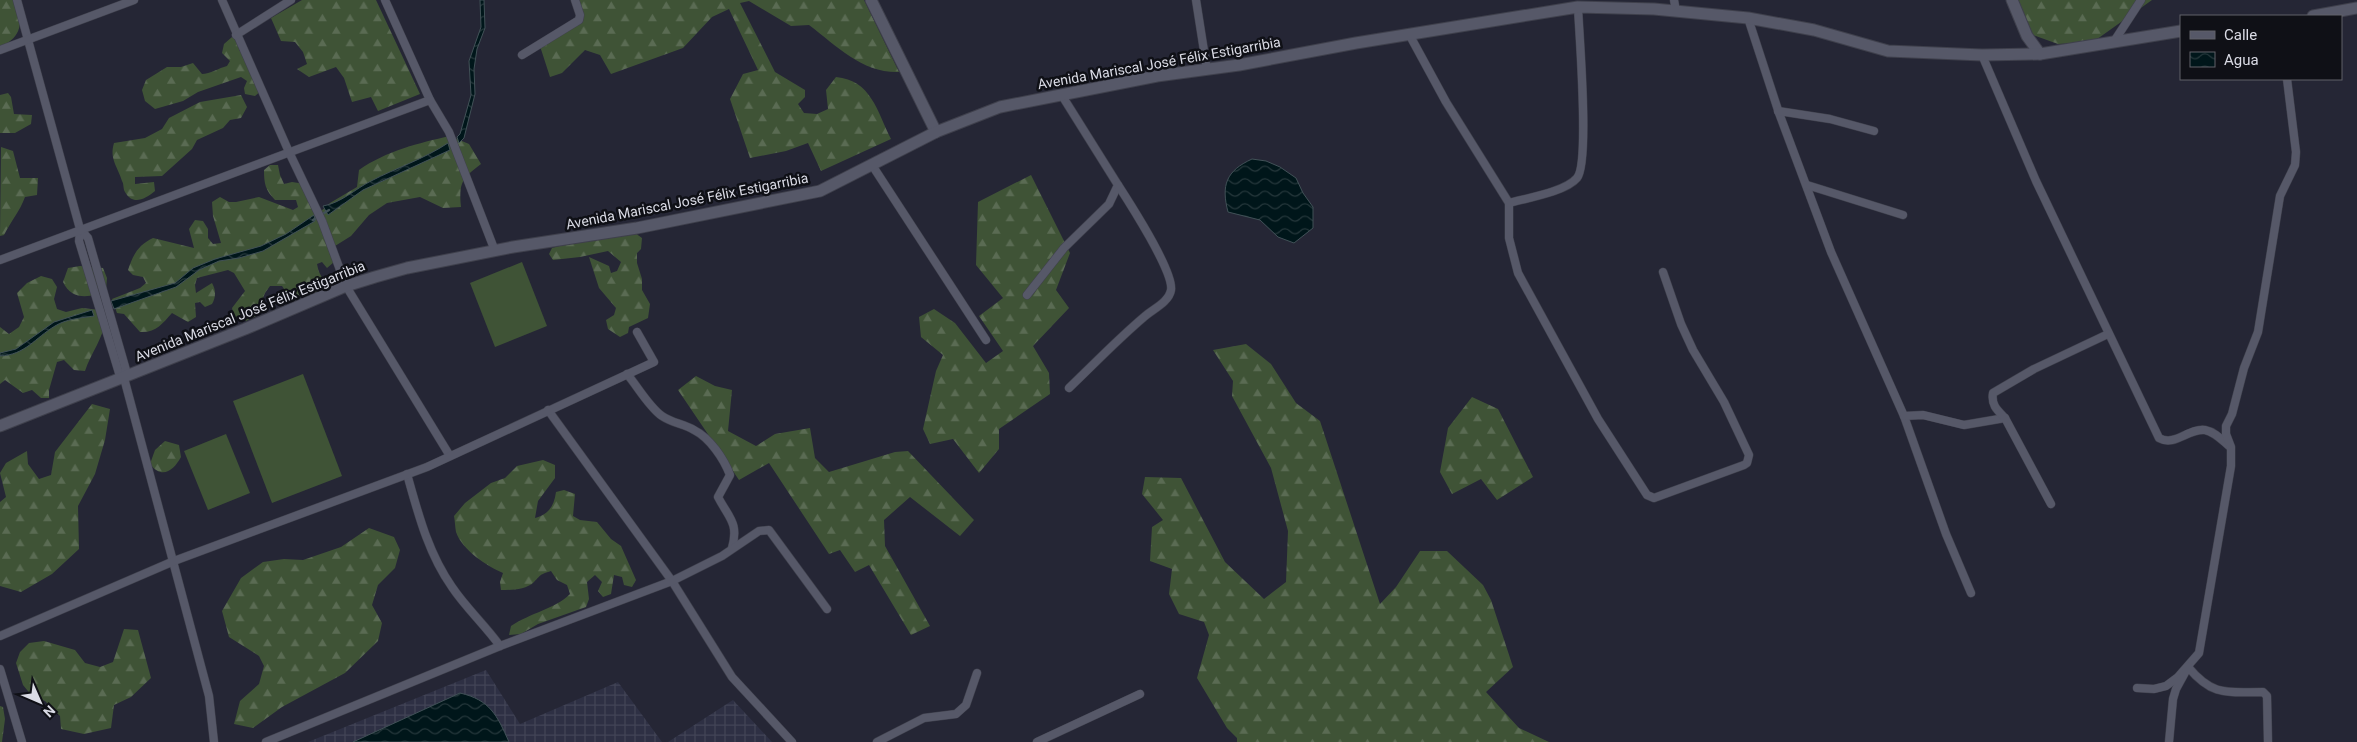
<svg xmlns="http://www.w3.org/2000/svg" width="2357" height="742" font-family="Roboto,sans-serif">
<defs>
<pattern id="industrial-grid" width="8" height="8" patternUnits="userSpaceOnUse" patternTransform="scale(1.25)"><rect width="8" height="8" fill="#2e3044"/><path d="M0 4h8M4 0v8" fill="none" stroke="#424456"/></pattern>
<pattern id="forest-firs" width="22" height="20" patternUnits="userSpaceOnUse" patternTransform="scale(1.25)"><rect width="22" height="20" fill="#3f5336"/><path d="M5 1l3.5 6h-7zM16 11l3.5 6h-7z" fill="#5a6b53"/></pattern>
<pattern id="water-waves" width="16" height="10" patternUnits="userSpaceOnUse" patternTransform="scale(1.25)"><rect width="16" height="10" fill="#00161a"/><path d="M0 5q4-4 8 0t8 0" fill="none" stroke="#25373b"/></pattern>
</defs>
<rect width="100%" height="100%" fill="#252635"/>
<g fill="url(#industrial-grid)">
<polygon points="486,670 520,724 618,682 662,742 308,742"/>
<polygon points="733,700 772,742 668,742"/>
</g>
<g fill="url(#forest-firs)">
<path d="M0,0H18C21,23 24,36 0,47Z"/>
<polygon points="302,0 376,0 420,94 378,111 371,97 352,102 344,78 336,67 309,77 297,69 307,64 303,52 295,42 281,41 271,18"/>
<path d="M580,0H864L899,72C862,73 838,47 809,25L791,26L749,1L740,3L775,72L805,90V97L798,104L804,113L817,114L828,109L826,90L836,77C871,80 877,111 891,139L821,171L808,143L786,151L750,158L730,99L743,74L758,70L729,9L712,17L683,48L611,74L600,55L585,50L562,73L550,77L539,43L577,17Z"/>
<polygon points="2018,0 2152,0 2093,42 2058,44 2033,35"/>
<path d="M232,37L240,38L241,40L239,50L248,55L262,90L255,96L245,94L244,88L247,81L241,77L198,92L183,101L155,109L145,101L142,90L146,80L167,67H181L193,63L202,74C210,74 219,68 227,66L230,61L222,53L224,44Z"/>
<polygon points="8,93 11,97 14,114 32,115 31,124 15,133 0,133 0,95"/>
<path d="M241,95L247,107L241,118L230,120L223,128L197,140L192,149L162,176L135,177V184L154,182L155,191C145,199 133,206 125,192C123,189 124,184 122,181C118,167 109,159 114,143L145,138L162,129L169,118L200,102Z"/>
<path d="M450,136L469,144L481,164C461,179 459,183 461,207L443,208L420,197L387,203L369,215L351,236L335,246L320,212L330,203L357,187L359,170C386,151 419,143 450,136Z"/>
<path d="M1,147L13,151L20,178H38L37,195L25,197C20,211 11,221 4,235L0,236Z"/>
<path d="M270,165H278L280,175L284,184L292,182L305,184L334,262L327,268L322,262L317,264C319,274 321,279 331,283L333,288L305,297L289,296L282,286H270L265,293L256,316L246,321L234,317L232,308L245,291L234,273L228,270L197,278L195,285L196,293L212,283C216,290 216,297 212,304L205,307L200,302L195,303L196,317L188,322L172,313C162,324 156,333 140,332L124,314L117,313L112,299L140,288L146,283L143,277L133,275L128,270C133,255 138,245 153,238L194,248L189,229L195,220L203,221L208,229V238L213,244L221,243L213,216L212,202L220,197L229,202H236L259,197L293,210L298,207L296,200H275C265,190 264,183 264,170Z"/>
<polygon points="1031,175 1070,253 1056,290 1069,308 1033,346 1049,373 1050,394 999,429 999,449 979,473 953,439 930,444 923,429 936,371 943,355 921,337 919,317 934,309 955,323 986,363 1003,351 979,316 1003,298 976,265 978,202"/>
<polygon points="635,233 642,238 641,249 637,253 637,263 642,279 642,290 650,304 648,318 629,327 628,333 620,337 608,329 606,320 614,315 616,308 599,288 589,257 609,266 611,273 617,271 621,262 608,251 580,257 553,260 549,254 552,248 586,239"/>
<path d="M80,266L103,268L107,278L106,290C90,299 71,300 63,282L68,268Z"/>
<path d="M41,276L52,279L57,287L54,299L57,309L66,312L82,308L100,310L106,318C104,337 91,353 85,371L74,370L64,360L57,362L49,390V398H41L32,390L23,393L5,380L0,384V327L9,334L19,327L24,317L17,293L27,283Z"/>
<polygon points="1246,344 1271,364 1296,403 1320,421 1380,604 1396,587 1420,551 1447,551 1483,585 1491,600 1513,667 1486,692 1519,728 1549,742 1237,742 1237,738 1227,728 1197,678 1209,635 1204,622 1179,614 1169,594 1172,569 1150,561 1152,527 1163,520 1142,494 1145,477 1181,478 1225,562 1264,599 1286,582 1288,531 1271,468 1232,396 1233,381 1213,350"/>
<polygon points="696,376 715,386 732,390 728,431 756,446 775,434 810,428 815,458 829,472 895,452 908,451 974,520 960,536 910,497 884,520 885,546 930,626 911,635 869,565 855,572 840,550 829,554 769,463 739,480 678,390"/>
<polygon points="1472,397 1498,409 1533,477 1497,500 1481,479 1452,494 1440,472 1448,428"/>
<polygon points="92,404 110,409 105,440 95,474 78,506 79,549 52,574 21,592 0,586 0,502 6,497 0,473 6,463 27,451 28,464 39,479 51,475 55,452"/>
<path d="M165,441L179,445L181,457C174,470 162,480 150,464L155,450Z"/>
<path d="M543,460L555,465V478L538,501L535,518C549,514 554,506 556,492L564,490L575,494L573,516L580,520L597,522L611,539L621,546L636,580L632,587L624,585L622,577L614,575L611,594L603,597L598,591L602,582L595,575L587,582L589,599L586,607L538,624L521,634L509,635L511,626C530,613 555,609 570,594L567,585L557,580L551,571C539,575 542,574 534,582C526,590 511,590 501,590L500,582L503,573C487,566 462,550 456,532C455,527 455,521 454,516L465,503L491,483L505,478L517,466Z"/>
<polygon points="369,528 394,537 400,550 395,568 378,585 372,605 382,623 378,641 345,673 282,707 253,728 234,724 240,701 259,684 264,666 259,656 229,637 222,611 241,578 263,562 284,559 303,560 341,547"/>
<polygon points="124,629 138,630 151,678 131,697 114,705 111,728 84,734 61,729 60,716 45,701 32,696 23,685 16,663 20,652 29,643 44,641 75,650 85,663 100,667 113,662"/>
<polygon points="0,706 3,707 5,719 2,742 0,742"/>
</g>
<g fill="#3f5336">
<polygon points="522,262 547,326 495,347 470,283"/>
<polygon points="303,374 342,476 272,503 233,401"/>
<polygon points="226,434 250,493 208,510 184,451"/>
</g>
<g fill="url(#water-waves)" stroke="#415157">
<polygon points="480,0 484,0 485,28 477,49 474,69 475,94 464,138 459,143 457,137 460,134 471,95 469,61 481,27"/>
<path d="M448,143L450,150L363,190L328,215L323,206C341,203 355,189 371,181C396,168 424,159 448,143Z"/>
<path d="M1252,159L1266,161L1280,167L1296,178L1303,193L1313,207V228L1294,243L1278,237L1260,220L1228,212C1221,185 1226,171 1252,159Z"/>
<polygon points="314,215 315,221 263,251 239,258 219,261 199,270 176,287 114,309 111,301 175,283 193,268 215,259 261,246 286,234"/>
<path d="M92,310L94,316C81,318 66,319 55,326C35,338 25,355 0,356V353L16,349L54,322Z"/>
<path d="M460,693C490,700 497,715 509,742H353Z"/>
</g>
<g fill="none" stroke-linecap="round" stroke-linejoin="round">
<polyline stroke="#415157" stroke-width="2.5" points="313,220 329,210"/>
<defs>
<g id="street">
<polyline points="17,0 80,229 79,241 119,373 124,378 209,696 214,742"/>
<polyline points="222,0 289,152 322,221 346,286 450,456"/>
<polyline points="385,0 430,100 449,132 495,251"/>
<polyline points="1196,0 1207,70"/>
<polyline points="1674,0 1676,11"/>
<polyline points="1748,18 1779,113 1831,252 1904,416 1946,534 1971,593"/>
<polyline points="1409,34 1446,102 1509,203 1509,238 1518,273 1598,419 1647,495 1654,498 1744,465 1747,463 1749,455 1724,402 1693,350 1681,324 1663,272"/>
<polyline points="236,35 291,0"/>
<polyline points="2113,43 2141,0"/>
<polyline points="0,50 134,0"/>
<polyline points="522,55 579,20 580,15 575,0"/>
<path d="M1982,55L2036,181L2159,438C2175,447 2188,428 2205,430C2215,432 2222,440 2229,446"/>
<polyline points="1778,111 1830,119 1874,131"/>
<polyline points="872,165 986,340"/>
<polyline points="1807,185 1903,215"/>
<path d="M1509,203C1527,198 1565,192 1577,178C1590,163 1579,33 1578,7"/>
<polyline points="80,229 88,238 126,370 124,378"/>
<polyline points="0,260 430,100"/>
<polyline points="1027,295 1064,248 1109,204 1118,185 1061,94"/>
<path d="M627,374C638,387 649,407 662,416C672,423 684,424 694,430C710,438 724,459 730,475L718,497C729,518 739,523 732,548"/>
<path d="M1069,388C1094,364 1118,339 1144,317C1153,309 1169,302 1171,290C1174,272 1129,202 1118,185"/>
<polyline points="548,410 672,581 732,677 792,742"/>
<polyline points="1904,416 1923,415 1964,425 2005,418"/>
<path d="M407,474C418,513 428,553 452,587C466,608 485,625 500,646"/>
<path d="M2051,504L2005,418C1997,410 1991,405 1993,393L2034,369L2108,334"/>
<polyline points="0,636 174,561 427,467 654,362 637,332"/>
<polyline points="0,669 22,742"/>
<polyline points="2137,688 2154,689 2166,686 2178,677 2199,653 2231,466 2231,447 2226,434 2226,426 2232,414 2244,368 2258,332 2280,196 2295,165 2296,152 2287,79"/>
<polyline points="266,742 500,646 672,581 722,556 759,531 769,530 827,609"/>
<polyline points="877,742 924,718 956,714 966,705 977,673"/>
<polyline points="1037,742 1140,694"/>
<path d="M2169,742L2173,699L2176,689L2188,667C2213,697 2227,692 2263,692L2267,696L2268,742"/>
</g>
<g id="secondary">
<polyline points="871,0 936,132"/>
<polyline points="2012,0 2027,36 2040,54"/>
<polyline points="2313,16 2357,8"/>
<polyline points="0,426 245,329 346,286 375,277 407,268 513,247 637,228 820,191 936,132 1000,107 1157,76 1239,65 1356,43 1578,7 1654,9 1748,18 1814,30 1888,51 1982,55 2040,54 2181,31"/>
</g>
</defs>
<use href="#street" stroke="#3f404c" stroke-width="9"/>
<use href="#secondary" stroke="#3f404c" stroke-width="13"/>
<use href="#street" stroke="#565868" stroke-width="8"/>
<use href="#secondary" stroke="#565868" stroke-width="11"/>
</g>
<g text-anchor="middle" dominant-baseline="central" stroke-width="5" stroke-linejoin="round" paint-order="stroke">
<g font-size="14" fill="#dadbe5" stroke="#0f1016">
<text transform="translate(1159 63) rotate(-10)">Avenida Mariscal José Félix Estigarribia</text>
<text transform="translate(687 201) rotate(-11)">Avenida Mariscal José Félix Estigarribia</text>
<text transform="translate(250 311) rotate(-22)">Avenida Mariscal José Félix Estigarribia</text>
</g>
</g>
<rect x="2180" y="15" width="162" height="65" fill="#0f1016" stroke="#606169"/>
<rect x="2190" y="31" width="25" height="8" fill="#565868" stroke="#606169"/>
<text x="2224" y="40" font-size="15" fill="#dadbe5">Calle</text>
<rect x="2190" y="52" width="25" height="15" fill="url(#water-waves)" stroke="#606169"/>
<text x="2224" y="65" font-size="15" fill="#dadbe5">Agua</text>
<g transform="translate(40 702) rotate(135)" stroke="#0f1016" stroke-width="4" paint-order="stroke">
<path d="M0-4L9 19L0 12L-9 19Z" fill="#dadbe5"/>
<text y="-8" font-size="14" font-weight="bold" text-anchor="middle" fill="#dadbe5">N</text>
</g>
</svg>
